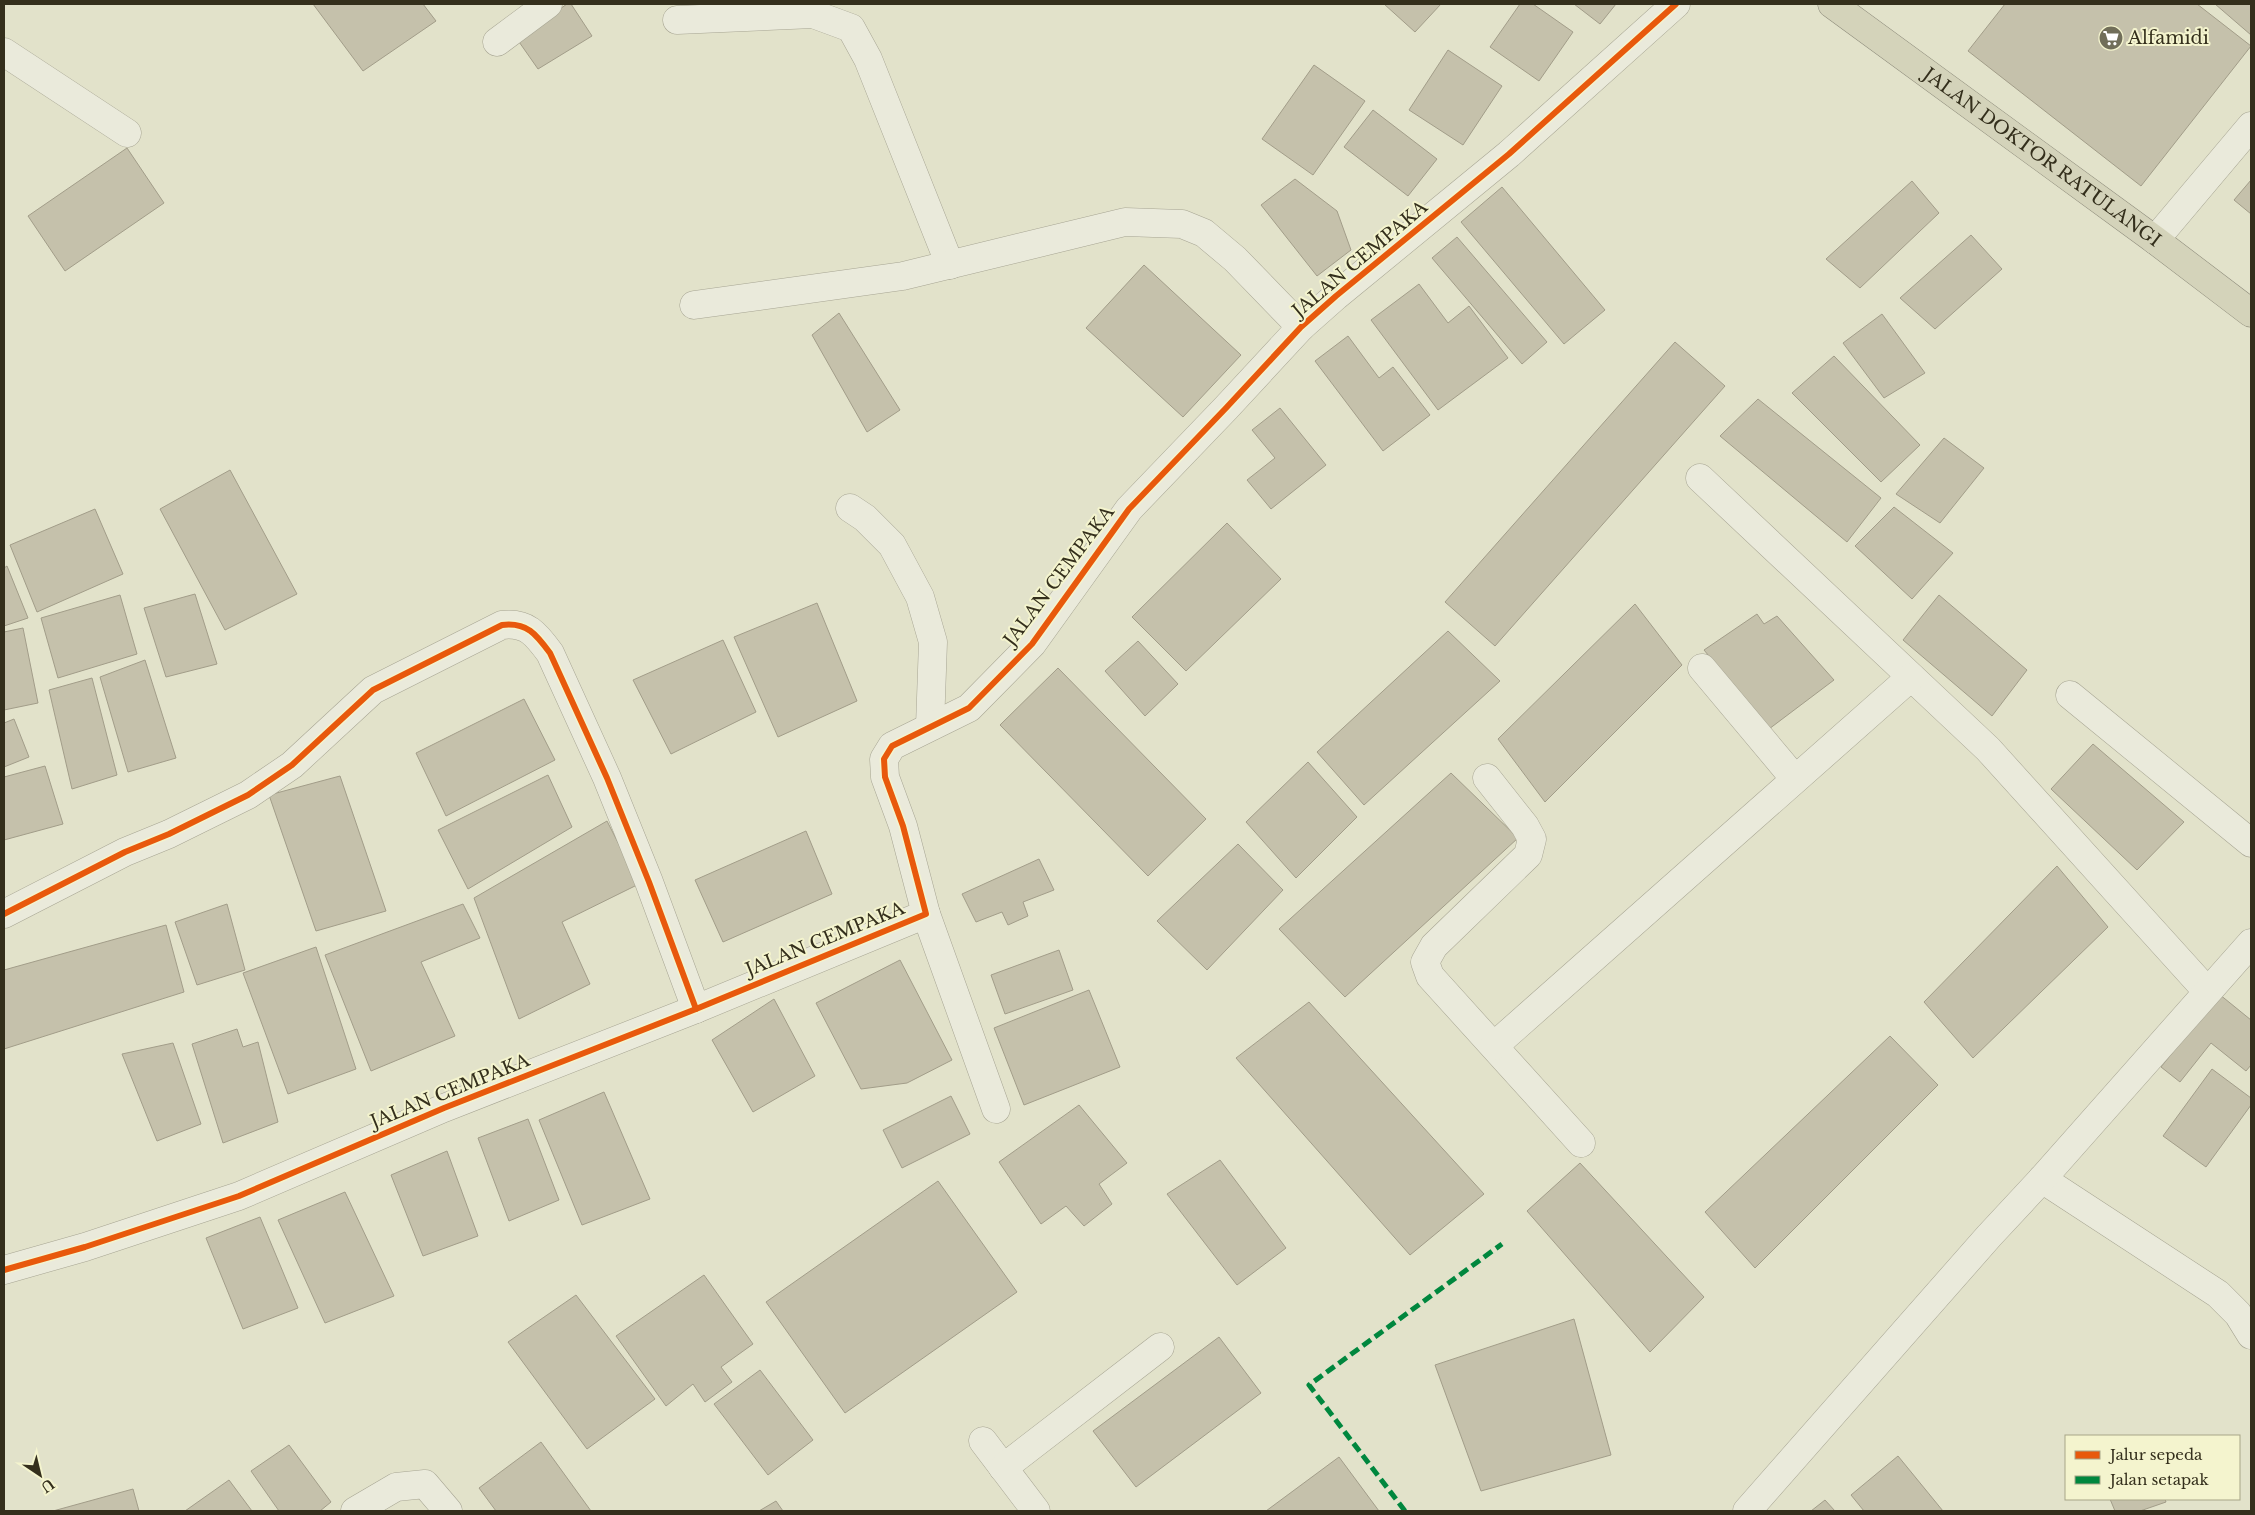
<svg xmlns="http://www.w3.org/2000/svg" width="2255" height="1515" font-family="'Libre Baskerville',serif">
<rect width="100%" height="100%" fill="#e2e2ca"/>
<g fill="#c5c1ab" stroke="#a29d89">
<polygon points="313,4 423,4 436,21 363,71"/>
<polygon points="567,4 571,4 592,36 538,69 517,39"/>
<polygon points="1384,4 1441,4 1415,32"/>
<polygon points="1520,4 1533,4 1573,32 1539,81 1490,47"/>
<polygon points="1574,4 1616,4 1600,24"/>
<polygon points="2005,4 2197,4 2251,46 2141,186 1968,51"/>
<polygon points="2215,4 2251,4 2251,35"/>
<polygon points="1448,50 1502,86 1463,145 1409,110"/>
<polygon points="1314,65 1365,101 1313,175 1262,139"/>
<polygon points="1373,110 1437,159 1408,196 1344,147"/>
<polygon points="127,148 164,203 65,271 28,216"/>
<polygon points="1295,179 1337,211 1351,250 1317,276 1261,205"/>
<polygon points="2251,180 2251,214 2234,200"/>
<polygon points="1912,181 1939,213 1860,288 1826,259"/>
<polygon points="1502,187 1605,310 1564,344 1461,222"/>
<polygon points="1971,235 2002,269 1935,329 1900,298"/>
<polygon points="1457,237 1547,342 1522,364 1432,258"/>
<polygon points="1144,265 1241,355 1183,417 1086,328"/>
<polygon points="1419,284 1448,323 1469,306 1508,358 1438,410 1371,320"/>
<polygon points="839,313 900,410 867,432 812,335"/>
<polygon points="1882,314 1925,373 1884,398 1843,343"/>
<polygon points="1348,336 1379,378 1393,367 1430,415 1383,451 1315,361"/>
<polygon points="1675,342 1725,386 1495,646 1445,602"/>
<polygon points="1834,356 1920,445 1881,482 1792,393"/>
<polygon points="1758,399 1881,498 1847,542 1720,436"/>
<polygon points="1280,408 1326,465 1271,509 1247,480 1275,458 1252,430"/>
<polygon points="1944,438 1984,468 1940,523 1896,494"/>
<polygon points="230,470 297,594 225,630 160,509"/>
<polygon points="1894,507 1953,553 1912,599 1855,546"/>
<polygon points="95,509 123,574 37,612 10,545"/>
<polygon points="1227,523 1281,579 1186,671 1132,617"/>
<polygon points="7,566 28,618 4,626 4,568"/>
<polygon points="195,594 217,664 166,677 144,608"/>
<polygon points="120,595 137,654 58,678 41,618"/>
<polygon points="1939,595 2027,670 1992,716 1903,640"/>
<polygon points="817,603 857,701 778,737 734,637"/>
<polygon points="1635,604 1682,665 1545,802 1498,739"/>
<polygon points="1757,614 1764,624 1777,616 1834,680 1769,729 1704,650"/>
<polygon points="23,628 38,703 4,710 4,632"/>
<polygon points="1448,631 1500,681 1364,805 1317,752"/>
<polygon points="723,640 756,712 671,754 633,680"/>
<polygon points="1138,641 1178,684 1145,716 1105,671"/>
<polygon points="145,660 176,758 128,772 100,677"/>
<polygon points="1058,668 1206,819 1148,876 1000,725"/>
<polygon points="92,678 117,775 72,789 49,690"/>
<polygon points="524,699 555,760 446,816 416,753"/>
<polygon points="14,719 29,757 4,767 4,723"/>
<polygon points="2093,744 2184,822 2137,870 2051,789"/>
<polygon points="1308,762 1357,817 1296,878 1246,822"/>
<polygon points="45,766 63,824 4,840 4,777"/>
<polygon points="1451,773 1518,838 1345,997 1279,929"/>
<polygon points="548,775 572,827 468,889 438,830"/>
<polygon points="340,776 386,911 316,931 269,795"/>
<polygon points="607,821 639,884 562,922 590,984 519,1019 474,898"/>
<polygon points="806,831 832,894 723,942 695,880"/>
<polygon points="1238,844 1283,890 1207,970 1157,921"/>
<polygon points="1039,859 1054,890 1023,902 1028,916 1008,925 1002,912 976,922 962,894"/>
<polygon points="2057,866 2108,927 1973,1058 1924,1002"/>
<polygon points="227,904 245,970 197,985 175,922"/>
<polygon points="463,904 480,938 421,962 455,1036 371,1071 325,955"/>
<polygon points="166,925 184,992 4,1049 4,970"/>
<polygon points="316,947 356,1069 288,1094 243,973"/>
<polygon points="1059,950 1073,990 1005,1014 991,975"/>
<polygon points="900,960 952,1060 907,1083 861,1089 816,1003"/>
<polygon points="1089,990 1120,1067 1024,1105 994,1028"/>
<polygon points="2219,994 2251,1020 2251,1065 2246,1071 2211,1043 2180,1082 2161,1067"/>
<polygon points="774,999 815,1076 753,1112 712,1040"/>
<polygon points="1309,1002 1484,1194 1410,1255 1236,1058"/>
<polygon points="237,1029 243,1047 258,1042 278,1122 223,1143 192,1044"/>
<polygon points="1890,1036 1938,1085 1755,1268 1705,1212"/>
<polygon points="173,1043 201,1124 157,1141 122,1054"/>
<polygon points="2212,1069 2251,1098 2251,1105 2206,1167 2163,1136"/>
<polygon points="604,1092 650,1199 582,1225 539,1120"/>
<polygon points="951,1096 970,1134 902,1168 883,1130"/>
<polygon points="1079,1105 1127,1163 1099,1184 1112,1204 1084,1226 1066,1206 1041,1224 999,1162"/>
<polygon points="528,1119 559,1200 509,1221 478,1138"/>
<polygon points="447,1151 478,1236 423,1256 391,1175"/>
<polygon points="1220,1160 1286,1248 1237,1285 1167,1194"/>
<polygon points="1580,1163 1704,1297 1650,1352 1527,1211"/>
<polygon points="938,1181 1017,1292 845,1413 766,1302"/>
<polygon points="345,1192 394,1296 325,1323 278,1220"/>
<polygon points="260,1217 298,1308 243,1329 206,1238"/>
<polygon points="704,1275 753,1344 721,1367 732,1382 705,1402 693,1384 666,1406 616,1336"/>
<polygon points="576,1295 655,1399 587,1449 508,1342"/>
<polygon points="1574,1319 1611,1455 1481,1491 1435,1365"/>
<polygon points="1219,1337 1261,1393 1136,1487 1093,1431"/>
<polygon points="760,1370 813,1440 768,1475 714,1404"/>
<polygon points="541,1442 591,1511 496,1511 479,1488"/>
<polygon points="289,1445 331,1502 320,1511 279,1511 251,1471"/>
<polygon points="1898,1456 1943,1511 1864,1511 1851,1495"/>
<polygon points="1339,1457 1379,1511 1266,1511"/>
<polygon points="229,1480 252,1511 185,1511"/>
<polygon points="133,1489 139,1511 53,1511"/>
<polygon points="2110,1499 2165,1499 2166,1502 2140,1511 2115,1511"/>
<polygon points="1825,1500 1835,1511 1811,1511"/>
<polygon points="776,1501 783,1511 759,1511"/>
</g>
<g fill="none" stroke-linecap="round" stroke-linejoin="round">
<defs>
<g id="minor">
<polyline points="677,20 813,14 851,28 868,59 950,265"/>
<polyline points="497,42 548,4"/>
<polyline points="4,52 127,133"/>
<polyline points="2155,240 2251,126"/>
<polyline points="694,305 903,276 1125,222 1182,224 1204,233 1235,259 1301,327"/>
<polyline points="1700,478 1988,749 2207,991"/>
<polyline points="850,508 865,518 892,545 920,597 933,642 930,726"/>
<polyline points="1702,668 1795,779"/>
<polyline points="2070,695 2251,843"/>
<polyline points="1487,778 1525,826 1532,839 1528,855 1434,946 1425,962 1430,976 1581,1143"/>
<path d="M4,914L125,852L169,834L248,795L292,765L373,690L502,625C527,622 536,634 550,653L607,778L649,882L696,1009"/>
<polyline points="926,914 996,1109"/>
<polyline points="1494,1046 1911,677"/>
<polyline points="2042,1179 2218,1294 2238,1314 2251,1335"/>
<polyline points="4,1270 85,1247 239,1196 444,1108 696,1009 926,914 903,826 885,777 884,759 892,746 969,708 1032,644 1129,509 1226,408 1301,327 1336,296 1509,154 1676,4"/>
<polyline points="983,1441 1036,1511"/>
<polyline points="1003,1468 1160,1347"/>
<polyline points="355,1511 396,1487 425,1484 448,1511"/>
<polyline points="1747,1511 1989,1236 2042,1179 2251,943"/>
</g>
<g id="highway">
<path id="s1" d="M1832,4L2155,240L2251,313"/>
</g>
</defs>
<use href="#minor" stroke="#a7a593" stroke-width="29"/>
<use href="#highway" stroke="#8c8a7a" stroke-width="29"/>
<use href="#minor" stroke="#eaeadb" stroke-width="28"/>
<use href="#highway" stroke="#d4d3ba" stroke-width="28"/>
<polyline stroke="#00873e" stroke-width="5" stroke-dasharray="10 5" stroke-linecap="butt" points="1405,1511 1309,1385 1502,1244"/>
<defs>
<g id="cycleway">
<path d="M4,914L125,852L169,834L248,795L292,765L373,690L502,625C527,622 536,634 550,653L607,778L649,882L696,1009"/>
<polyline points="4,1270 85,1247 239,1196 444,1108 696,1009 926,914 903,826 885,777 884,759 892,746 969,708 1032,644 1129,509 1226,408 1301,327 1336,296 1509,154 1676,4"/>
</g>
</defs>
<use href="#cycleway" stroke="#f4f4ce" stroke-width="9"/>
<use href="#cycleway" stroke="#e8590c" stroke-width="6"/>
</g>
<defs>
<symbol id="supermarket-disc" viewBox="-11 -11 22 22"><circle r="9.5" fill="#716e59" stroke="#f4f4ce"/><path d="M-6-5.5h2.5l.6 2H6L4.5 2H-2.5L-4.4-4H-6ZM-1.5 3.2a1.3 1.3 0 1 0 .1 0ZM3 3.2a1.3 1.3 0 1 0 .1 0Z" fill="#fff"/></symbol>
</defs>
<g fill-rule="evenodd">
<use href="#supermarket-disc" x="2097" y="24" width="28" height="28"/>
</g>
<g text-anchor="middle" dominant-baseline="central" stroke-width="4" stroke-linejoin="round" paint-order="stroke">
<g font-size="18" fill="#342f1c" stroke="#f4f4ce" text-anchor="start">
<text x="2128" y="38">Alfamidi</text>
</g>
<g font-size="18" fill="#342f1c" stroke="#f4f4ce">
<text stroke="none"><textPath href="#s1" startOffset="260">JALAN DOKTOR RATULANGI</textPath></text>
<text transform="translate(1360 259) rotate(-40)">JALAN CEMPAKA</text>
<text transform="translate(1059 576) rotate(-53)">JALAN CEMPAKA</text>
<text transform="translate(825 939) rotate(-22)">JALAN CEMPAKA</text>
<text transform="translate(450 1091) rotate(-22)">JALAN CEMPAKA</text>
</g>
</g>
<rect width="2255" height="1515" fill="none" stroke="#342f1c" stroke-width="10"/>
<rect x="2065" y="1435" width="175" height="65" fill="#f4f4ce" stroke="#a7a587"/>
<rect x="2075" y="1451" width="25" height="8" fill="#e8590c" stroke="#a7a587"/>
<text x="2110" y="1460" font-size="15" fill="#342f1c">Jalur sepeda</text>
<rect x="2075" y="1476" width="25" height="8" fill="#00873e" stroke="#a7a587"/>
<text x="2110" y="1485" font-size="15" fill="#342f1c">Jalan setapak</text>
<g transform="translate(40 1475) rotate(145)" stroke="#f4f4ce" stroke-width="4" paint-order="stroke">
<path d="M0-4L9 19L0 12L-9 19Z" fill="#342f1c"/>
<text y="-8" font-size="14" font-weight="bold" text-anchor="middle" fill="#342f1c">U</text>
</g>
</svg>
